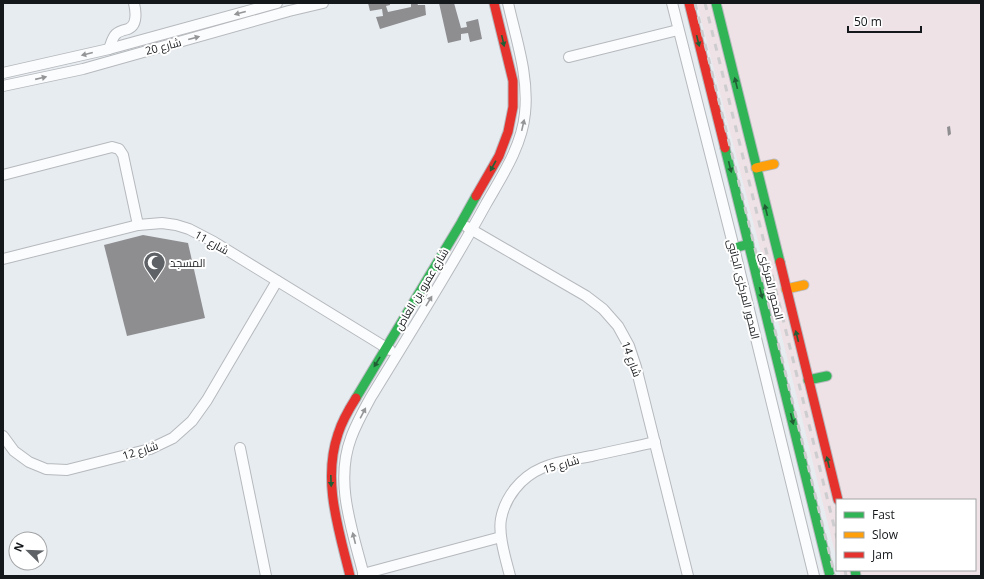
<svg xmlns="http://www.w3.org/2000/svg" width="984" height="579" font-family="'Open Sans',Cairo,sans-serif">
<rect width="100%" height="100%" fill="#e7ecf1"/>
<polygon fill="#eee2e6" points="697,3 981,3 981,576 841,576 839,570 975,570 975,500 837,500 837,561 768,280"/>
<g fill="#8e8e90">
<polygon points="368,3 390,3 390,5 386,6 388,12 411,7 411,3 417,3 418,5 425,5 426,15 380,29 376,17 383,16 382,9 370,11"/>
<polygon points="439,3 454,3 461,28 467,27 466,22 478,19 482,39 470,42 468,33 461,34 461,40 448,43"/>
<polygon points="950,126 951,134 948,136 947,127"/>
<polygon points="143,235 188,243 205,318 127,336 104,245"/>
</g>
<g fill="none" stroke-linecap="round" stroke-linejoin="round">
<defs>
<g id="street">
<polyline points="672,3 734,248 814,576"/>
<path d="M109,49C111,44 112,38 116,34C119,31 124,30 128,29C138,25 136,12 134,3"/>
<polyline points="569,57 678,30"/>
<polyline points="3,73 109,49 277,3"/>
<polyline points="3,86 83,69 289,11 323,3"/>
<polyline points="3,175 112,147 119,149 123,155 138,225"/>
<polyline points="467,227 586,296 603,309 618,326 629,346 636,367 688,576"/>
<polyline points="3,259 138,225 162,223 176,225 189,229 214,242 390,350"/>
<polyline points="3,436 14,451 29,462 46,469 67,470 150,449 173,438 192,421 207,400 277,281"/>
<polyline points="240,448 266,576"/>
<polyline points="363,574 501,537"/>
<path d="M364,576C353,532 334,483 351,438C356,424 364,410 371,397C410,333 450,270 486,204C502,176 522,146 525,113C529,76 516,39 508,3"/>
<path d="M510,576C506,560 498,535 501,519C505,497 521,477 542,468C557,461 576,459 592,456C613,451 634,447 655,442"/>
</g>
<g id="fast">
<polyline points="716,3 780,262"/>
<polyline points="725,148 830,576"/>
<polyline points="734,248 749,244"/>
<polyline points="808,380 827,376"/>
<polyline points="356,398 461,223 476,196"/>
<polyline points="855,570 856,576"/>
</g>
<g id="slow">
<polyline points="756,168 774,164"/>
<polyline points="786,289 804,285"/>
</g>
<g id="jam">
<polyline points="689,3 725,148"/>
<polyline points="476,196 499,156 508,132 513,107 513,81 494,3"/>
<polyline points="780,262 838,500"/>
<path d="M350,576C339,530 322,481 338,434C342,421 349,409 356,398"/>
</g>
</defs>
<use href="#street" stroke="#b6b9bd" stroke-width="12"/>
<use href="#fast" stroke="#b6b9bd" stroke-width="11"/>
<use href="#slow" stroke="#b6b9bd" stroke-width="11"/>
<use href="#jam" stroke="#b6b9bd" stroke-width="11"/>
<use href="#street" stroke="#fbfcfd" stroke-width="10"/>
<use href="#fast" stroke="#30b455" stroke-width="9"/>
<use href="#slow" stroke="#ff9f0a" stroke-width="9"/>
<use href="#jam" stroke="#e5322d" stroke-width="9"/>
<g stroke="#cdcdcf" stroke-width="3" stroke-dasharray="7 7" stroke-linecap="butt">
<polyline points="695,3 835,576"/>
<polyline points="705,3 837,538"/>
<polyline points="845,570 846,576"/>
</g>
</g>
<defs><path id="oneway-solid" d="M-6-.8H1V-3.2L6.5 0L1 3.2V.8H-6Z"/></defs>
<g fill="#949597">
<use href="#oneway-solid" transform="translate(240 13) rotate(165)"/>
<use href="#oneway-solid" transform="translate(194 38) rotate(-15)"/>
<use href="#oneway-solid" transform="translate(87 54) rotate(166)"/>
<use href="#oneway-solid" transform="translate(41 78) rotate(-13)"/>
<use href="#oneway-solid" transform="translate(523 125) rotate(-77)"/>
<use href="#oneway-solid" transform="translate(429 301) rotate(-59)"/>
<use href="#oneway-solid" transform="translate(363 413) rotate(-62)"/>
<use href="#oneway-solid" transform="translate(354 538) rotate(-104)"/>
</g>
<g fill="#215e35">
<use href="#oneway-solid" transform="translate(503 41) rotate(77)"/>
<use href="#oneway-solid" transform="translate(698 41) rotate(76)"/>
<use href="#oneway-solid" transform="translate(736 83) rotate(-104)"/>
<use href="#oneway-solid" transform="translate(493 166) rotate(119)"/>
<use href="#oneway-solid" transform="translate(730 167) rotate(76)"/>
<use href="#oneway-solid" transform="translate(766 210) rotate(-104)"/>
<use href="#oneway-solid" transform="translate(761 293) rotate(76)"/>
<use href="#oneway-solid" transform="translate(797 336) rotate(-104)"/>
<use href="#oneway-solid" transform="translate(377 362) rotate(121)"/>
<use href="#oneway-solid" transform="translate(792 419) rotate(76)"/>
<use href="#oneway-solid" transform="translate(828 462) rotate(-104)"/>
<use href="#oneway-solid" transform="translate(331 481) rotate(88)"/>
</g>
<defs>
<symbol id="mosque-pin" viewBox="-11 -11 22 30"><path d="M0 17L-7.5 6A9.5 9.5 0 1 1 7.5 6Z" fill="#5e6266" stroke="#fff"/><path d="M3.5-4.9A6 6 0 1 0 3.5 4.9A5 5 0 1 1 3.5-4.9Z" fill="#fff"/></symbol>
</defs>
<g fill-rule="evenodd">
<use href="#mosque-pin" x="142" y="250" width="25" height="34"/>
</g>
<g text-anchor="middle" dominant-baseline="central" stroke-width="4" stroke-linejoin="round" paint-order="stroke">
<g font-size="11" fill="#15181b" stroke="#fff">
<text transform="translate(163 46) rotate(-15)">شارع 20</text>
<text transform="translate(212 242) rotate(29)">شارع 11</text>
<text transform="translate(772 286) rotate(76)">المحور المركزى</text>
<text transform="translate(421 289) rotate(-59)">شارع عمرو بن العاص</text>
<text transform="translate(744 289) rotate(76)">المحور المركزى الجانبى</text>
<text transform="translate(632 359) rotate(70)">شارع 14</text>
<text transform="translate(140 450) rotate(-18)">شارع 12</text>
<text transform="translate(561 464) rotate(-16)">شارع 15</text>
</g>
<g font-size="11" fill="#15181b" stroke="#fff" text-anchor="start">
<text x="170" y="262">المسجد</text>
</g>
</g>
<rect width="984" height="579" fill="none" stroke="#15181b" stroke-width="8"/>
<rect x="836" y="499" width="140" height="72" fill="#ffffff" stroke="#a1a3a4"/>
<rect x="844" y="512" width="20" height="6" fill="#30b455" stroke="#a1a3a4"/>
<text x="872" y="519" font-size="12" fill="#15181b">Fast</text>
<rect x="844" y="532" width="20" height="6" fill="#ff9f0a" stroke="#a1a3a4"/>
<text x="872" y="539" font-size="12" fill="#15181b">Slow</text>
<rect x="844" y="552" width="20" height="6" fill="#e5322d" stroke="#a1a3a4"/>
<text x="872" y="559" font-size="12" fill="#15181b">Jam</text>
<g transform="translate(28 551) rotate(293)"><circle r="19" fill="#ffffff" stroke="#a1a3a4"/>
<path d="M0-3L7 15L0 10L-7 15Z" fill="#5e6266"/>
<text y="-6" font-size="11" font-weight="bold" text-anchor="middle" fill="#15181b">N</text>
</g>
<path d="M848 26v6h73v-6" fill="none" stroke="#15181b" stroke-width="2"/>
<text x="854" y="26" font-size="12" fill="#15181b" stroke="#ffffff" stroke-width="3" paint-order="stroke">50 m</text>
</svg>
